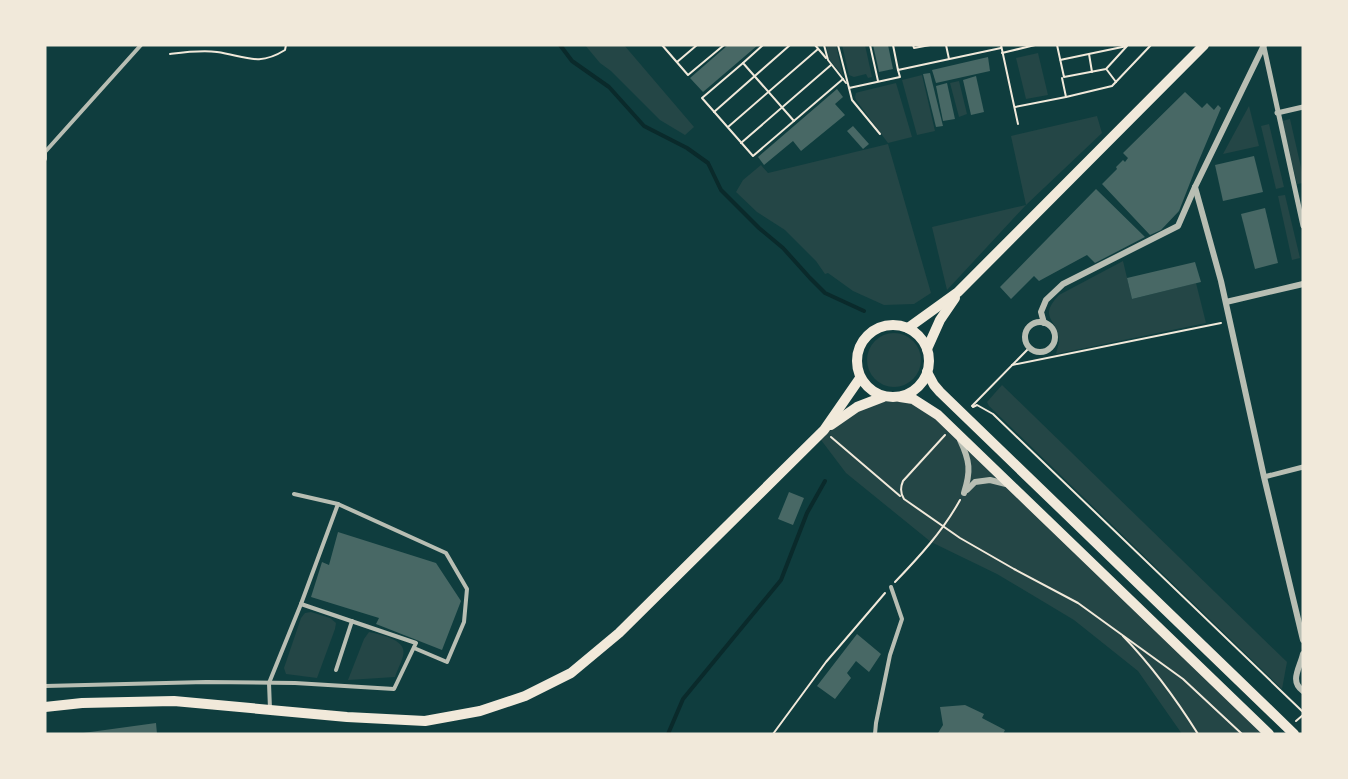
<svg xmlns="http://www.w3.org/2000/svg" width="1348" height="779" font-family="Mulish,sans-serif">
<rect width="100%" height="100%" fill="#0f3d3e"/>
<g fill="#244646">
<polygon points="585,45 624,45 694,127 685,135 660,120 611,71 600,63"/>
<polygon points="826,45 836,45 843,76 829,59"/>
<polygon points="842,45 865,45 872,77 868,78 866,74 854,77 849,75"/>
<polygon points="1038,53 1048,95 1026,99 1016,58"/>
<polygon points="922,75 935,131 917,135 902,80"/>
<polygon points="959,81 967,114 959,117 950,83"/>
<polygon points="896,83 912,137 888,143 856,100 855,97 856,93 859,92"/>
<polygon points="1249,106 1259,146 1223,154"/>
<polygon points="1097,116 1102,133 1026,205 947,290 932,227 1026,205 1011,136"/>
<polygon points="1290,119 1303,176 1303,183 1297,184 1282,121"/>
<polygon points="1269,124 1284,187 1276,189 1261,126"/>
<polygon points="888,144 931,293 914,304 884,305 853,291 828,273 825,274 816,261 785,230 757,212 736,192 743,180 761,165 768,173"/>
<polygon points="1285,195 1300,258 1292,260 1278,196"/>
<path d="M1123,261L1132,299L1196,283L1206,323L1056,354C1057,349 1059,344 1059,340C1058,319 1037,318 1059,295Z"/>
<circle cx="894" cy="360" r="27"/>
<polygon points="1002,385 1287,662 1282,689 989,406 987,402"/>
<polygon points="883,397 900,397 938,415 1269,734 1182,734 1138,671 1074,620 997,574 931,542 846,473 818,436"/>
<polygon points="311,612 330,618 336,623 335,629 317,678 286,674 284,668 301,618 305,613"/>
<path d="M369,632C376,633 381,635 388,637C413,647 402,657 395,677L348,680L364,639Z"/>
</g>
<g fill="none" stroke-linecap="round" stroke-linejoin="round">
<g stroke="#0a2a2b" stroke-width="4">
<polyline points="560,45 572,61 609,87 644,126 687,148 708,163 721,190 759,228 783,248 810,278 825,293 864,311"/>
<polyline points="668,734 683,699 781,580 807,513 825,481"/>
</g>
</g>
<g fill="#486865">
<polygon points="728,45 758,45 703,92 690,78"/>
<polygon points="873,45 888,45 893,69 879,72"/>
<polygon points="988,57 990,71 936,83 932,70"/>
<polygon points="930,73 943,126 936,127 923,74"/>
<polygon points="976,76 984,112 971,115 963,80"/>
<polygon points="947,83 955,119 943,121 936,86"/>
<polygon points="837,89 843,97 835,104 845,115 801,151 793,141 764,165 758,157"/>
<polygon points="1185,92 1202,108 1207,103 1214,110 1218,105 1221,108 1197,165 1179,211 1161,230 1150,235 1102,184 1117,169 1116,167 1123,160 1125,162 1128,158 1123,153"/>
<polygon points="853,126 869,144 863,149 847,131"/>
<polygon points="1254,156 1263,192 1223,201 1215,165"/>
<polygon points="1096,189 1145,237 1095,263 1087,255 1039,281 1034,276 1011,299 1000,287"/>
<polygon points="1265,208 1278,263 1255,269 1241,214"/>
<polygon points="1195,262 1201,282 1132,299 1127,278"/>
<polygon points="789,492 804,498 793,525 778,519"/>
<polygon points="338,532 436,563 461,601 442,650 376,624 379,618 311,597 322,562 329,565"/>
<polygon points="857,634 881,654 869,672 856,661 847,673 851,678 835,699 817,686"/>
<polygon points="965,705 984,714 982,718 1005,730 1003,734 938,733 943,725 940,707"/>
<polygon points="156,723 157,734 83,734 83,733"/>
</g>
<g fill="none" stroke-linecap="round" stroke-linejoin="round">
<g stroke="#f1e9da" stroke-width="2">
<polyline points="662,45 688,75 724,45"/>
<polyline points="763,45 743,63 794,121"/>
<polyline points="815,45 826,58"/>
<polyline points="824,45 828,60 846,83"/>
<polyline points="838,45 849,88 900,77 898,70"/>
<polyline points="870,45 878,81"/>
<polyline points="893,45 898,70 1001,48"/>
<polyline points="913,45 914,48 930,45"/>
<polyline points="946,45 949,59"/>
<polyline points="1001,45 1018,124"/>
<polyline points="1057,45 1064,77 1106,69 1127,46 1060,60"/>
<polyline points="1002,53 1035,45"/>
<path d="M170,54C186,52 201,50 217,52C245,56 258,67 285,50L286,45"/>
<polyline points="1089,54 1092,72"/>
<polyline points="677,62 697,45"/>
<polyline points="743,63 702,98 753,156 843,79"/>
<polyline points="1107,70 1116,82"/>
<polyline points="1062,78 1066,97"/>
<polyline points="849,88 852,100 880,134"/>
<polyline points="1015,107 1066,97 1112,86 1151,45"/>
<polyline points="714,112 790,45"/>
<polyline points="728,127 818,49"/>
<polyline points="741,143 831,65"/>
<polyline points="1012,365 1221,323"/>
<polyline points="972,406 1029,348"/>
<polyline points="973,407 977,405 993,414 1303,712"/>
<path d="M945,435L903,481C900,488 900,493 904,499L960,538L1014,569L1078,603L1183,679L1242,734"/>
<polyline points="831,437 900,496"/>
<path d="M895,582C919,557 943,531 960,500"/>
<path d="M1123,636C1152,666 1176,699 1198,734"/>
<polyline points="1296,721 1303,715"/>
<polyline points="773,734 826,662 885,593"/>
</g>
<g stroke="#b8beb3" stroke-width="4">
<polyline points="45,159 45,152 141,45"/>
<polyline points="294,494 338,504 446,553 467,589 464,622 447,662 414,648"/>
<polyline points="336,670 352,621"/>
<polyline points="45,686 206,682 295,683 394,689 416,643 301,604"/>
<polyline points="270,709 269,683 301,604 338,504"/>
<polyline points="875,734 876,723 890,655 902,619 891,587"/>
</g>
<g stroke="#b8beb3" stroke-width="5">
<polyline points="1264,47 1303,226"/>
<polyline points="1277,113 1303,107"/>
<polyline points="1264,477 1303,467"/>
</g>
<g stroke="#b8beb3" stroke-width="6">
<polyline points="1195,187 1221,281 1264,477 1303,640"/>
<polyline points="1226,302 1303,284"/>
<circle cx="1040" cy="337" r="15"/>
<polyline points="1044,323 1041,312 1046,300 1063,284 1178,226 1195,187 1264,45"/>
<path d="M960,440C970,461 971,471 964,493"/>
<polyline points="967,490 975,482 990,480 1006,484"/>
<path d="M1303,654C1300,668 1289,681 1303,691"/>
</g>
<g stroke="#f1e9da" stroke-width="10">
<circle cx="893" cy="361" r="36"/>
<polyline points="908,328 958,292 1204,45"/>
<polyline points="927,349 940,320 955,298"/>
<polyline points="927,372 934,385 940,392 1294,734"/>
<polyline points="900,397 913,399 938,415 1269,734"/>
<polyline points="831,425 857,407 883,397"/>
<polyline points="45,707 82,703 174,701 347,717 425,721 480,711 525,696 571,673 619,633 824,430 860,378"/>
</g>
</g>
<rect width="1348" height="779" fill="none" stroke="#f1e9da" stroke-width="93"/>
</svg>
